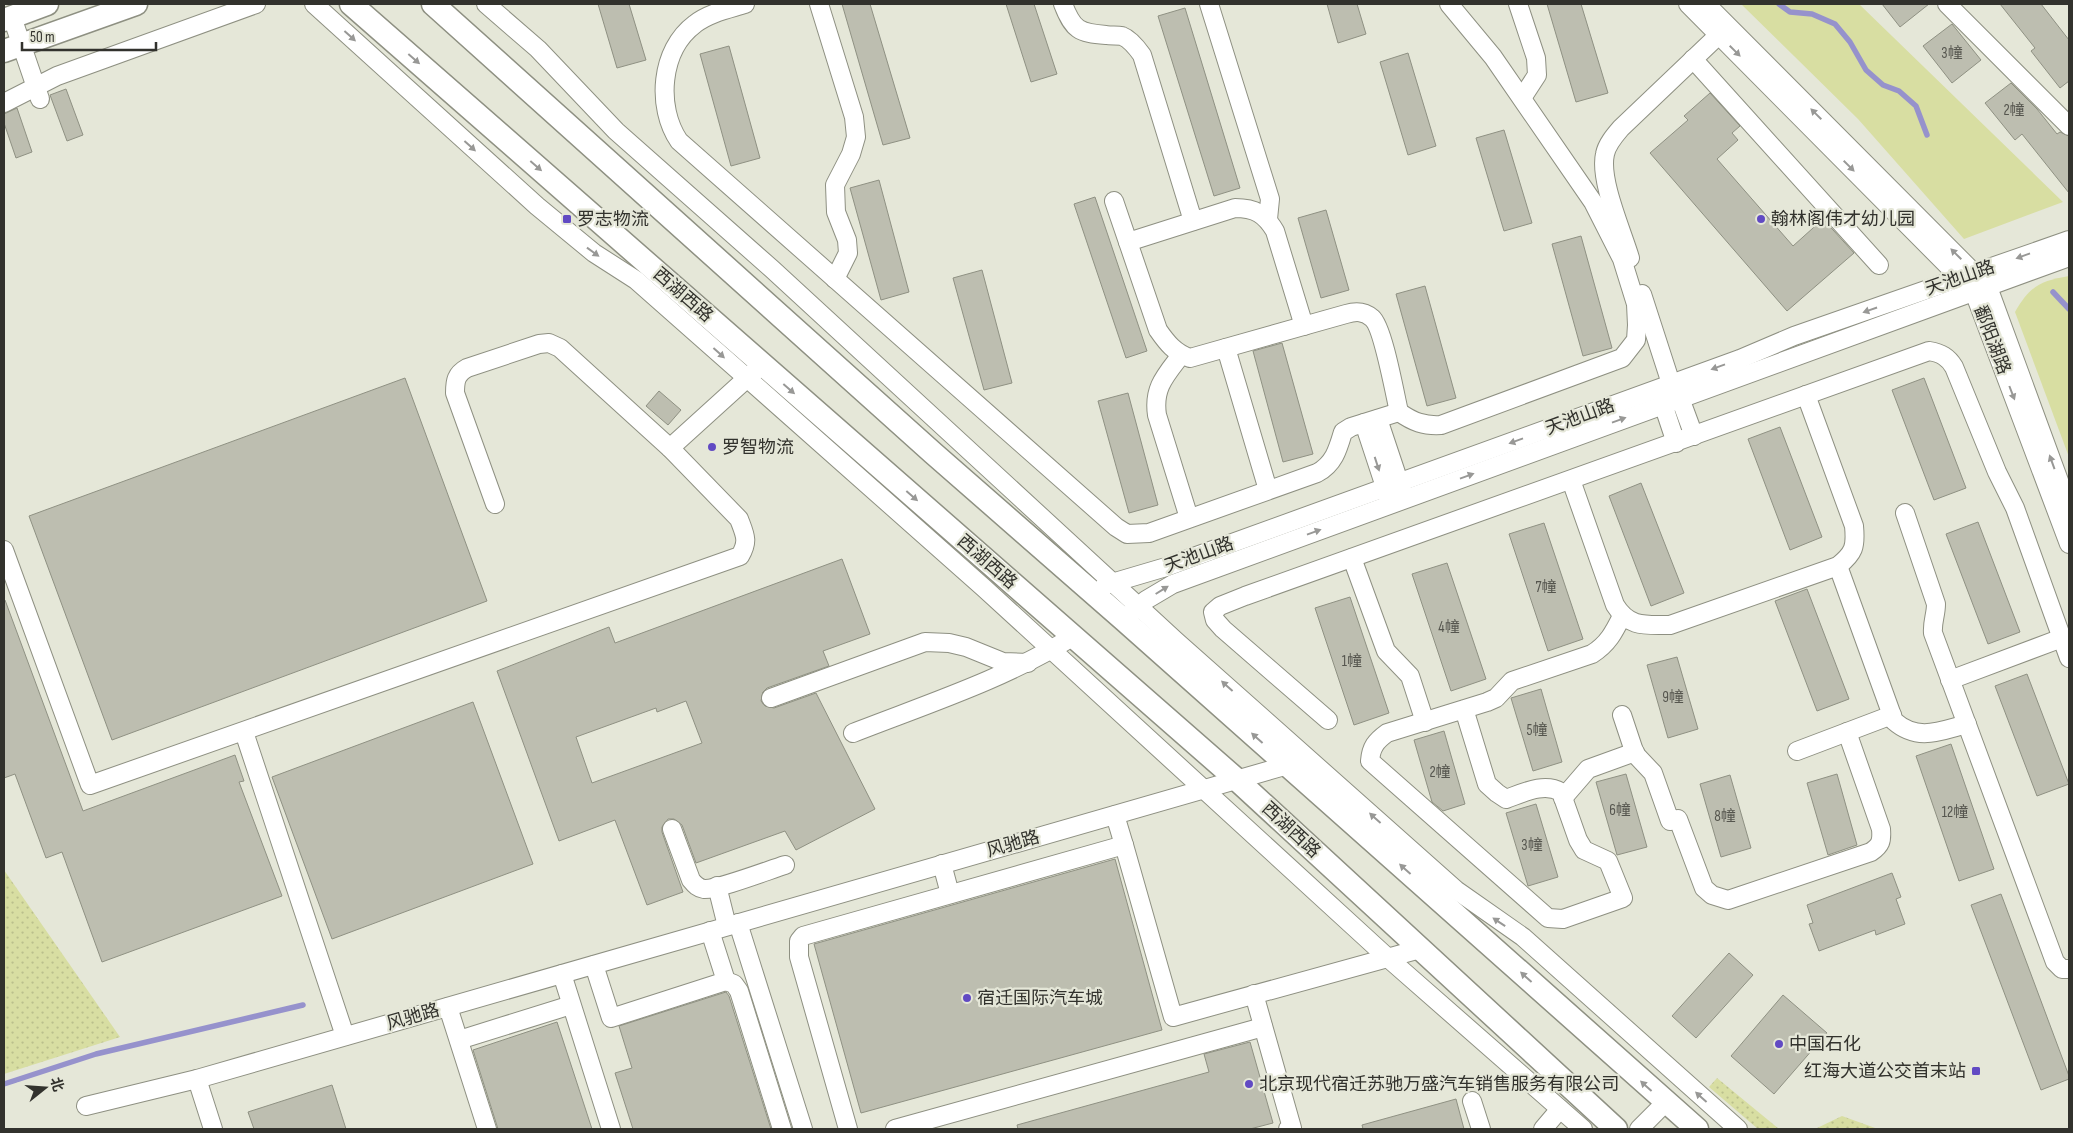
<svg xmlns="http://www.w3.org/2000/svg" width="2073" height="1133" font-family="'Sofia Sans Condensed','Noto Sans SC',sans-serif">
<defs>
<pattern id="grass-dots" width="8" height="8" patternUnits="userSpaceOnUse" patternTransform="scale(1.25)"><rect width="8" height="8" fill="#d8dea2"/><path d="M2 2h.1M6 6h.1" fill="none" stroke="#babf8c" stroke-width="1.8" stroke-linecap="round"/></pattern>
</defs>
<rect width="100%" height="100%" fill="#e5e7d8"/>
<g fill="url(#grass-dots)">
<polygon points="4,870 120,1037 4,1074"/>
<polygon points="1717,1078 1779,1129 1758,1129 1709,1087"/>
<polygon points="1842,1116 1878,1129 1815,1129"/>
</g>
<g fill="#d8dea2">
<polygon points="1741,4 1859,4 2063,202 1964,239 1858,119"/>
<path d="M2069,276V457L2015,312C2030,286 2040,281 2069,276Z"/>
</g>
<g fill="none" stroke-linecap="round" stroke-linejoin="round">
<g stroke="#9692cc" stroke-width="5.5">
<polyline points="1779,4 1790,12 1812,14 1835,24 1850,42 1866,70 1883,85 1899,91 1916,106 1927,135"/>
<polyline points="2053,292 2069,309"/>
<polyline points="4,1084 96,1054 303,1005"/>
</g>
</g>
<g fill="#bdbeb0" stroke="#8f9183" fill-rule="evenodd">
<polygon points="598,4 629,4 646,60 617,68"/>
<polygon points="842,4 870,4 910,138 883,145"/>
<polygon points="1006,4 1034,4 1057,74 1031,82"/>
<polygon points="1327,4 1357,4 1366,34 1338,43"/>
<polygon points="1547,4 1581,4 1608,93 1576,102"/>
<polygon points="1882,4 1929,4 1900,27"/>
<polygon points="2000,4 2041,4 2069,40 2069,81 2060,88 2031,51 2035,48"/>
<polygon points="1185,8 1240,188 1214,196 1158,16"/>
<polygon points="1952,24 1981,60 1952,83 1923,46"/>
<polygon points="729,46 760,158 731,166 700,54"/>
<polygon points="1408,53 1436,146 1408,155 1380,62"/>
<polygon points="2011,83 2037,109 2057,134 2060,132 2069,136 2069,193 2022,134 2015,140 1985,103"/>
<polygon points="66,89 83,135 67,141 50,95"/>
<polygon points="1710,93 1740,126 1732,133 1738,140 1717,159 1793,246 1823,219 1854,253 1787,311 1650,153 1688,120 1684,116"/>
<polygon points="17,108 32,152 16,158 4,123 4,114"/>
<polygon points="1504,130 1532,223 1504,231 1476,138"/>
<polygon points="879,180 909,292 881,300 850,188"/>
<polygon points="1095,197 1147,351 1126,358 1074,204"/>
<polygon points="1326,210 1349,290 1321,298 1298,218"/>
<polygon points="1581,236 1612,348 1583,356 1552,244"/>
<polygon points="982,270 1012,383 984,390 953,278"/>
<polygon points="1425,286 1456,398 1427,406 1396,294"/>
<polygon points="1282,343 1313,454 1283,462 1253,351"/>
<polygon points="405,378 487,601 112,740 29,516"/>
<polygon points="1924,378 1966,488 1934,500 1892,390"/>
<polygon points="659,391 681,410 668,425 646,406"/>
<polygon points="1128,393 1158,505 1129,513 1098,401"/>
<polygon points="1780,427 1822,537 1790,550 1748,439"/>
<polygon points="1641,483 1684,593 1651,606 1609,496"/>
<polygon points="1978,522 2020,632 1988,644 1946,534"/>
<polygon points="1544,523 1583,639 1548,651 1509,534"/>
<path d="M842,559L870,634L823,651L829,666L767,688L763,692L761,701L765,706L774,708L816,693L875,809L796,850L785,831L696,863L682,825L674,819H668L662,827V832L683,892L647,905L615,820L559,841L497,671L609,627L615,643ZM686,701L702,743L592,783L576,737L656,708L657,712Z"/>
<polygon points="1447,563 1486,679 1451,691 1412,574"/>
<polygon points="1807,589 1849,699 1817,711 1775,601"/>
<polygon points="1350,597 1389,713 1354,725 1315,608"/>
<polygon points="4,600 5,600 83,811 235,755 244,781 239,782 282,896 102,962 62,852 46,858 15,774 4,778"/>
<polygon points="1677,657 1698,729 1668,738 1647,665"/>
<polygon points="2027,674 2069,784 2037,796 1995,686"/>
<polygon points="1541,689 1562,762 1533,771 1511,698"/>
<polygon points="473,702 533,864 332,939 272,777"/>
<polygon points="1444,731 1465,804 1443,811 1432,802 1414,740"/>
<polygon points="1951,744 1994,869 1959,881 1916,756"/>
<polygon points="1626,774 1647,847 1617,855 1596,782"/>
<polygon points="1837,774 1857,845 1828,855 1807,783"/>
<polygon points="1730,775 1751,848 1721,857 1700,784"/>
<polygon points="1536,804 1558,877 1528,886 1506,813"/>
<polygon points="1115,859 1162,1030 861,1113 814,944"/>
<polygon points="1892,873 1901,897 1896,899 1905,924 1876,935 1875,930 1819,951 1809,924 1813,923 1807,905"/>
<polygon points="2001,894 2069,1076 2069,1079 2041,1090 1971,905"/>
<polygon points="1729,953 1753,975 1696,1038 1672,1016"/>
<polygon points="726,992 729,996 771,1129 633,1129 615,1073 632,1068 619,1026"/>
<polygon points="1783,995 1827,1033 1774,1094 1731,1056"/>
<polygon points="557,1022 592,1129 498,1129 473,1050"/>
<polygon points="1250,1042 1273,1123 1250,1129 1018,1129 1017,1125 1209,1072 1204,1054"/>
<polygon points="332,1085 346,1129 254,1129 248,1112"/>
<polygon points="1456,1099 1464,1129 1363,1129 1362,1125"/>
</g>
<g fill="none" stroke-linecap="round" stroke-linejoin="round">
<defs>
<g id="minor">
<polyline points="314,4 537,206 594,253 636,280 747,378 984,588 1388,958 1583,1129"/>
<polyline points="486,4 538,49 616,131 772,269 1176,641 1456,890 1523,937 1738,1129"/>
<path d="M745,4C729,9 709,13 695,24C660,50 656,107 679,141L1116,527L1127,534L1149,533L1317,473C1334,464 1338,449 1343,432L1351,427L1399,412"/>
<polyline points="819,4 854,117 856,137 851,154 835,185 836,212 847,240 848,253 835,279"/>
<path d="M1063,4C1073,30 1079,33 1106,35C1111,36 1117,35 1122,36C1130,39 1137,48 1142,55L1193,221"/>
<polyline points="1209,4 1270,199 1268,219"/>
<polyline points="1518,4 1536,58 1537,75 1522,98"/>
<polyline points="1688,4 1974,292 2069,544"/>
<polyline points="1706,4 1988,287 2069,508"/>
<polyline points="1947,4 2069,126"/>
<polyline points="12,17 40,99"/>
<polyline points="1693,59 1879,265"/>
<polyline points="4,103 57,76 256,4"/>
<path d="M1114,201L1158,330C1167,343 1175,353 1190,358L1346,314C1356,311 1364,311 1372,318C1383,327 1395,395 1399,412C1413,422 1424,426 1441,425L1622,358L1636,340L1637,325L1636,304L1622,259L1593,202L1493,57L1449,4"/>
<path d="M1128,242L1235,208C1255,208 1265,214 1275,231L1304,326"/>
<path d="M1630,258C1622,231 1599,180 1605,154C1607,144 1615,135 1621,128L1726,28"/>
<polyline points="1642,294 1675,396"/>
<polyline points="1226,348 1268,490"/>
<path d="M1181,355C1165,376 1153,388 1157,415L1189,518"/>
<polyline points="1680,398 1694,436"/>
<polyline points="1663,404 1676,443"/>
<polyline points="1378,419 1403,494"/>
<polyline points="1364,423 1389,499"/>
<path d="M1571,480L1615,605C1629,628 1645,625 1670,625L1838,566C1854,553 1856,547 1854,526L1806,395"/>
<path d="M495,504L455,393C455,381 456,374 467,368L539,344L549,343L560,348L670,448"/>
<path d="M1905,513L1936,604C1936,615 1932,622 1933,633L2055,962L2062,969H2069"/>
<path d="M4,550L90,785L740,556C749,541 745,535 739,519L670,448L756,370"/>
<polyline points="1352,558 1386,651 1410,676 1425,722"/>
<path d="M1838,566L1894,721C1918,742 1940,731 1967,724"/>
<polyline points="1105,585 1166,567 1740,359 1794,336 2069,240"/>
<polyline points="1130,614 1146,600 1173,584 2069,257"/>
<polyline points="1950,680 2062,638"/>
<polyline points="771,698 925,642 949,643 966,647 1003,662 1028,663"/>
<path d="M1464,709L1487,784L1497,793L1506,799C1523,793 1544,782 1561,792L1578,840L1584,850L1608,861L1623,898L1563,919L1548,918L1370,761C1371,747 1376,741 1387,733L1487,702L1496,698L1512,681L1592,654C1608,644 1614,632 1622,616"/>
<path d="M1622,715L1635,754L1653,773L1670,821L1678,819L1704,888L1712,895L1728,900L1871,852C1881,845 1882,841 1881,829L1847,732"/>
<path d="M1328,720L1223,629L1215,620L1213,612L1220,606L1245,596L1929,351C1941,353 1948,357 1954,367L1997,472L2015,508L2069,658"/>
<polyline points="244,732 345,1036"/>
<path d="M853,733C927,704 1005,679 1072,637"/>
<polyline points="1797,751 1892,715"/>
<polyline points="1563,798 1588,769 1635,752"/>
<path d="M672,829L691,880C695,885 698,888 704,889C717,890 769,870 785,865"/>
<polyline points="1124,845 1173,1017 1420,949"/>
<polyline points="942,864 950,894"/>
<polyline points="717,886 727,926"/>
<polyline points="738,923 803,1129"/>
<polyline points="594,965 611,1018 726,981 710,931"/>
<polyline points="562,974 611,1129"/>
<polyline points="726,981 734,984 739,991 782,1129"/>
<polyline points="1254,994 1292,1128 1288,1129"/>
<polyline points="448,1007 487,1129"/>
<polyline points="459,1040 571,1005"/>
<polyline points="197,1079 213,1129"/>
<polyline points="1472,1101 1481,1129"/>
<polyline points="86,1106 197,1079 1288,765"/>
<polyline points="848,1129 799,957 799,941 803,936 1124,845 1115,815"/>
<polyline points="895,1129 1263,1027"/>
<polyline points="1543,1129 1560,1109"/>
<polyline points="1639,1129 1665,1103"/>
</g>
<g id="major">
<polyline points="351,4 1236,779 1616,1129"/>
<polyline points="433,4 933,453 1124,620 1697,1129"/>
<polyline points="4,20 47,4"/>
<polyline points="4,51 136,4"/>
</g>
</defs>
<use href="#minor" stroke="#8e9082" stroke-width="20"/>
<use href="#major" stroke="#8e9082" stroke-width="25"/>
<use href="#minor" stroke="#fff" stroke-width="18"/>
<use href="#major" stroke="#fff" stroke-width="22"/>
</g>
<defs><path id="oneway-solid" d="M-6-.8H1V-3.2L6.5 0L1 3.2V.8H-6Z" transform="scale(1.25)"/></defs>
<g fill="#989896">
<use href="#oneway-solid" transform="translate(350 36) rotate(42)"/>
<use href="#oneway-solid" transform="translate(1735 51) rotate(45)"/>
<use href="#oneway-solid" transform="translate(414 59) rotate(41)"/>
<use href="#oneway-solid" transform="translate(1816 114) rotate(-135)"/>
<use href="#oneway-solid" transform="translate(470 146) rotate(42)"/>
<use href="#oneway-solid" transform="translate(536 166) rotate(41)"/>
<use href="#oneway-solid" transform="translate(1849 166) rotate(45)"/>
<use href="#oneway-solid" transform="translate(593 252) rotate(36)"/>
<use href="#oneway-solid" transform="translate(1956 254) rotate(-135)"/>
<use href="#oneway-solid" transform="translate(2023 256) rotate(160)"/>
<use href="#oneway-solid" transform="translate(1870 310) rotate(161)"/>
<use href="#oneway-solid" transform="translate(719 353) rotate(42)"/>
<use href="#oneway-solid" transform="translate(1718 367) rotate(160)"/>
<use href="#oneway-solid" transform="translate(789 389) rotate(41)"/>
<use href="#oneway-solid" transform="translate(2012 393) rotate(69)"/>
<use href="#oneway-solid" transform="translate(1619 420) rotate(-20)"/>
<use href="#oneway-solid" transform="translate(1516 441) rotate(160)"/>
<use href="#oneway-solid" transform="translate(2052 462) rotate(-110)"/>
<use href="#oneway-solid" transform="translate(1377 464) rotate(72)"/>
<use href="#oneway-solid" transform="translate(1467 476) rotate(-20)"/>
<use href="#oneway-solid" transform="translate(912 496) rotate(41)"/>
<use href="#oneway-solid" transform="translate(1314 532) rotate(-20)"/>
<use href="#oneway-solid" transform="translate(1162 590) rotate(-32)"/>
<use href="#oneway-solid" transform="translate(1227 686) rotate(-138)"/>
<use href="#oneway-solid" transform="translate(1257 738) rotate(-138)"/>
<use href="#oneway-solid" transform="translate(1375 818) rotate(-138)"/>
<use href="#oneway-solid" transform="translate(1405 869) rotate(-138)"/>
<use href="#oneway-solid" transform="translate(1499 922) rotate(-146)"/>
<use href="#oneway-solid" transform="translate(1526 977) rotate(-138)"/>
<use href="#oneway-solid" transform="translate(1646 1086) rotate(-138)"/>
<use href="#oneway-solid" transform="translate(1701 1097) rotate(-138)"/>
</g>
<g fill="#614ac3" stroke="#e5e7d8" stroke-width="2">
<rect x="562" y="214" width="10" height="10" rx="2.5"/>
<circle cx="1761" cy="219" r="5"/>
<circle cx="712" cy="447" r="5"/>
<circle cx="967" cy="998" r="5"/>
<circle cx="1779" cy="1044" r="5"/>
<rect x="1971" y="1066" width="10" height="10" rx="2.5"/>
<circle cx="1249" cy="1084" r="5"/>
</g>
<g text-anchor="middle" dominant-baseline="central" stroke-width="4.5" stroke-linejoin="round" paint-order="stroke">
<g font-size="15" fill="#55554e">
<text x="1952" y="53">3幢</text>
<text x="2014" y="110">2幢</text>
<text x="1546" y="587">7幢</text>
<text x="1449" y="627">4幢</text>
<text x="1352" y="661">1幢</text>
<text x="1673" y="697">9幢</text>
<text x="1537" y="730">5幢</text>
<text x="1440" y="772">2幢</text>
<text x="1620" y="810">6幢</text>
<text x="1955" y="812">12幢</text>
<text x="1725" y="816">8幢</text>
<text x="1532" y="845">3幢</text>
</g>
<g font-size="18" fill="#32322d" stroke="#e5e7d8" text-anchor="start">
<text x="577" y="219">罗志物流</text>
<text x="1771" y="219">翰林阁伟才幼儿园</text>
<text x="722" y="447">罗智物流</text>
<text x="977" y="998">宿迁国际汽车城</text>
<text x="1789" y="1044">中国石化</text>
<text x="1966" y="1071" text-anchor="end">红海大道公交首末站</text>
<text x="1259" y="1084">北京现代宿迁苏驰万盛汽车销售服务有限公司</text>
</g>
<g font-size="18" fill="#32322d" stroke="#e5e7d8">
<text transform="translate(1960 278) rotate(-19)">天池山路</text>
<text transform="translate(683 295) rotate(41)">西湖西路</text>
<text transform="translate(1992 340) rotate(69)">鄱阳湖路</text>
<text transform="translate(1580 417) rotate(-20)">天池山路</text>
<text transform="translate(1199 555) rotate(-20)">天池山路</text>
<text transform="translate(987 562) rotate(41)">西湖西路</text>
<text transform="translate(1291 830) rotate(43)">西湖西路</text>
<text transform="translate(1013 844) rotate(-16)">风驰路</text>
<text transform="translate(413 1017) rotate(-16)">风驰路</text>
</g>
</g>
<rect width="2073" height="1133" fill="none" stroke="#32322d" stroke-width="10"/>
<g transform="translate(45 1088) rotate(73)" stroke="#e5e7d8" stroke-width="4" paint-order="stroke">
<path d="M0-4L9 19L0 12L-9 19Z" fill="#32322d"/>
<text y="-8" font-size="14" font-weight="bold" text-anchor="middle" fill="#32322d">北</text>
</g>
<path d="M22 42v8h134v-8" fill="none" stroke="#32322d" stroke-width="2.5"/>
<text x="30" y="42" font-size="15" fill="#32322d" stroke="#e5e7d8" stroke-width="4" paint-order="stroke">50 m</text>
</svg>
